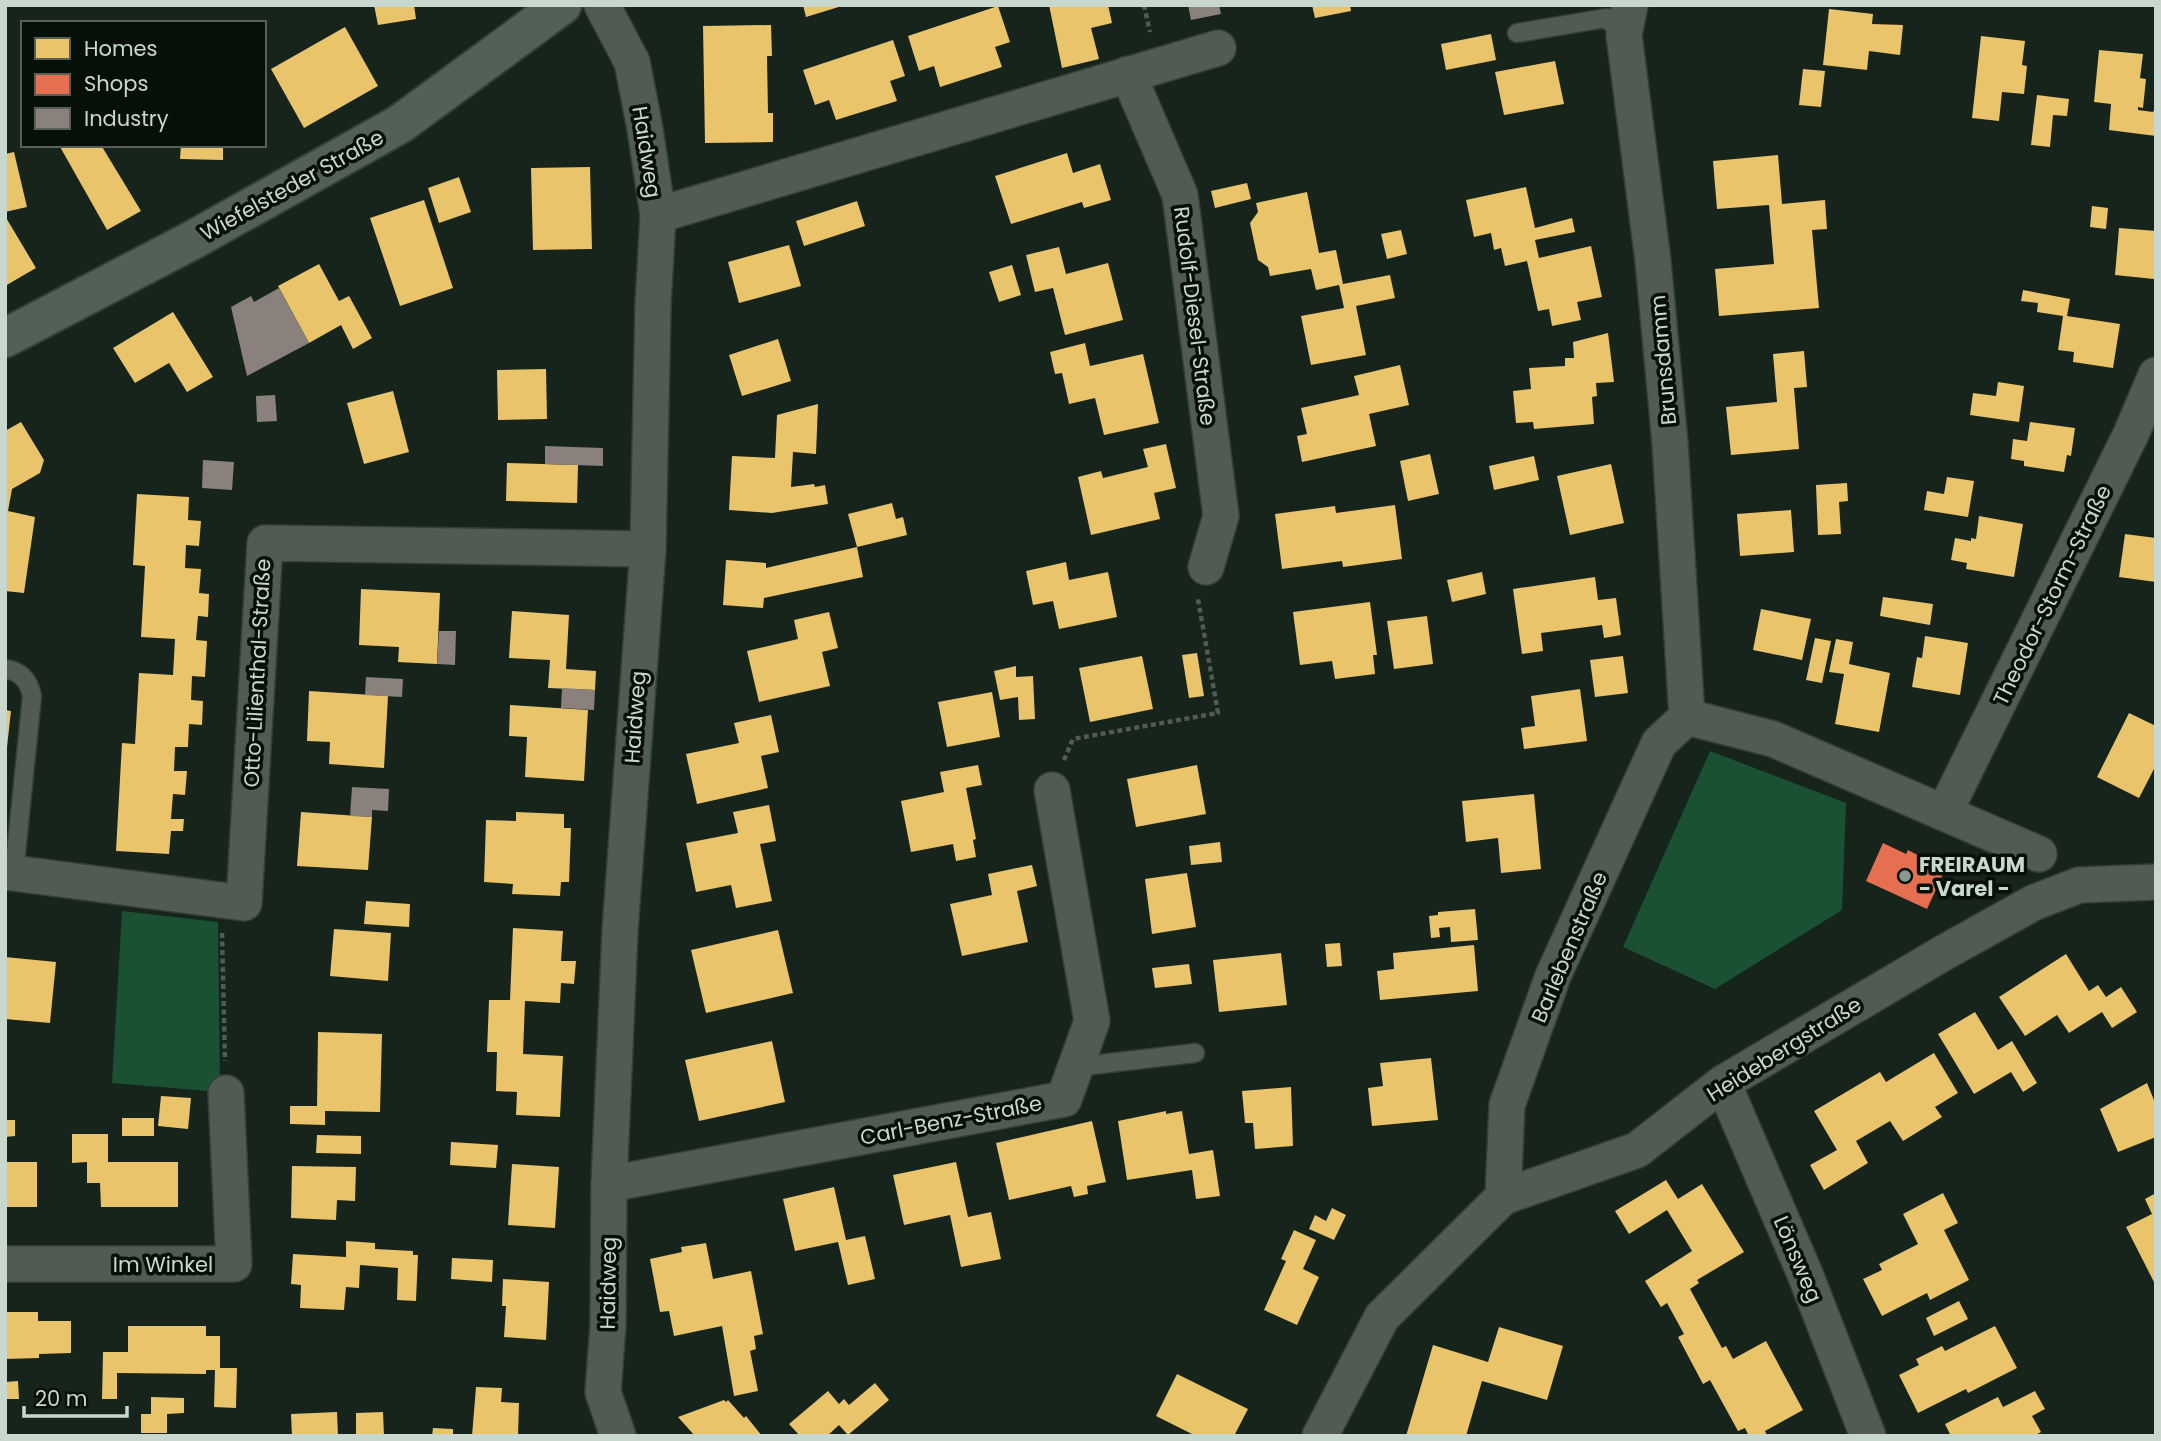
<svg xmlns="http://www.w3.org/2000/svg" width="2161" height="1441" font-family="Poppins,sans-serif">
<rect width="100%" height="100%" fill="#16241c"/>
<g fill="#1a5132">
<polygon points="1710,751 1846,803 1842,910 1715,989 1623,947"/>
<polygon points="122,911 218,922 220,1092 112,1083"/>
</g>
<g fill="#e9c46a">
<polygon points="374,5 414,5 416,19 378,25"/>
<polygon points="803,5 842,5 842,6 806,17"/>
<polygon points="1049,5 1108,5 1112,23 1091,28 1099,59 1062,68"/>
<polygon points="1312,5 1350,5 1351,11 1315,18"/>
<polygon points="998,6 1010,42 995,47 1002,67 940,87 934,66 919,71 908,36"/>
<polygon points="1829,9 1873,14 1872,24 1903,25 1900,55 1869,51 1867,70 1823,65"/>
<polygon points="771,25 772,56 767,56 768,113 773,113 773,142 705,143 703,26"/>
<polygon points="345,27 378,86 304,128 271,69"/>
<polygon points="1491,34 1496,60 1446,70 1441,44"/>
<polygon points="1981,36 2025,41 2022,65 2027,66 2024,94 2002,92 1999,121 1972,118"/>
<polygon points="893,40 905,76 890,81 897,101 836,120 829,100 815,105 803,70"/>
<polygon points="2099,50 2143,54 2140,78 2146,79 2143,108 2138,107 2138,110 2153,112 2156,107 2156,136 2109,130 2111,104 2094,102"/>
<polygon points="1555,61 1564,104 1504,115 1495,72"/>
<polygon points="1803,69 1825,71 1821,107 1799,105"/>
<polygon points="2037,95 2069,99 2067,116 2053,115 2050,147 2031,145"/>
<polygon points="59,145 101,145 141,211 107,230"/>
<polygon points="181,145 223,145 223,160 180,159"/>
<polygon points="14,152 27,207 5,212 5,154"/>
<polygon points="1067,153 1073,173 1100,164 1111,200 1084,208 1082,202 1011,224 995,176"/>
<polygon points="1778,155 1782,204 1825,200 1827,229 1812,230 1819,308 1719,316 1715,269 1774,264 1769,205 1717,209 1713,161"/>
<polygon points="590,167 592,249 533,250 531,168"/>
<polygon points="459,177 471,212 439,223 428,188"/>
<polygon points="1247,183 1251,199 1215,208 1211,191"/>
<polygon points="1526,187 1535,228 1572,218 1575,232 1535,240 1539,258 1591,246 1602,297 1577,302 1581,320 1552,326 1549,309 1538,311 1527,261 1505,266 1501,248 1494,250 1491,233 1474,237 1466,200"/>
<polygon points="1307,192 1319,253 1336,250 1343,284 1390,275 1395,298 1356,306 1366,355 1311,365 1301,316 1344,308 1339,285 1316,290 1311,269 1270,276 1268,267 1258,260 1250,223 1258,212 1256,203"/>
<polygon points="424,200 453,288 400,306 370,218"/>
<polygon points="857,201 865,226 804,246 796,221"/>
<polygon points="2092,206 2108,208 2106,229 2090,227"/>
<polygon points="5,216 36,268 5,286"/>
<polygon points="2119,228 2156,231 2154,279 2115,275"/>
<polygon points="1401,230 1407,254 1387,259 1381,234"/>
<polygon points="789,245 801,286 739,303 728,262"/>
<polygon points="1059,247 1066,274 1108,263 1123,320 1065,335 1053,288 1035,292 1026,255"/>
<polygon points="319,264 339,301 349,296 372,338 353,349 341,325 309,343 278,286"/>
<polygon points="1012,265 1021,295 999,302 989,272"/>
<polygon points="2023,290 2070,299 2067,316 2120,324 2113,368 2073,362 2074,352 2058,350 2063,316 2037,312 2038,303 2021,301"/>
<polygon points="173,312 213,377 187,392 169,363 135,383 113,348"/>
<polygon points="1608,333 1614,382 1596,383 1597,396 1592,397 1594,424 1534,429 1533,422 1516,423 1513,391 1531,389 1529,368 1565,366 1565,358 1574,358 1573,342"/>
<polygon points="778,339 791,381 742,396 729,355"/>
<polygon points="1085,343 1090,366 1143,354 1159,423 1104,435 1095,398 1069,404 1062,373 1055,374 1050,352"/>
<polygon points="1804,351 1807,387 1794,388 1799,449 1731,455 1726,407 1777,402 1773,354"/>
<polygon points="1400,365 1409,405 1369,414 1376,446 1302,462 1297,436 1307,434 1301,408 1359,395 1354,376"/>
<polygon points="546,369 547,419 498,420 497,370"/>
<polygon points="1998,382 2024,386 2019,422 1970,415 1973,393 1996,396"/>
<polygon points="393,391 409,452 364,464 347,403"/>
<polygon points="818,404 816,454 793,452 791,487 814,484 815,487 825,485 828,504 772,513 729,510 732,456 775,458 777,415"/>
<polygon points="21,422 44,460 40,473 12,489 8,511 35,517 24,593 5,591 5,431"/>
<polygon points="2030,422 2075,428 2071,456 2067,455 2064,472 2024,466 2024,461 2011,459 2013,439 2027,441"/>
<polygon points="1166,444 1176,488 1154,493 1160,519 1091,535 1078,477 1101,471 1103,478 1148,467 1143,449"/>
<polygon points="1430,454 1439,494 1408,501 1400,461"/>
<polygon points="1534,456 1539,480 1494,490 1489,466"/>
<polygon points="507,463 578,465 577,503 506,501"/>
<polygon points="1611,464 1624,523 1570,535 1557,476"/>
<polygon points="1947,477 1974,481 1968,517 1924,510 1927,491 1944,494"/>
<polygon points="1847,483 1848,501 1839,502 1841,534 1818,535 1816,485"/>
<polygon points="137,494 189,497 188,520 201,521 199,546 186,545 185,568 201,569 199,593 209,594 208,617 198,616 196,640 207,641 205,677 192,676 191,700 203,701 202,725 189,724 188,747 175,747 174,771 187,771 185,795 173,794 171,819 184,819 183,831 171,831 169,854 116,851 122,743 135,744 139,673 173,675 175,639 141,637 145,566 133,565"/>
<polygon points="892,503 896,519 903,517 907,535 857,547 863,577 764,598 763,608 723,605 726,560 766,563 766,568 857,547 848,514"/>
<polygon points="1395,505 1402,559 1343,567 1342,561 1282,569 1275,514 1335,506 1336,513"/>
<polygon points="1791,510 1794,552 1740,556 1737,514"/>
<polygon points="1979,516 2023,524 2014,577 1966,569 1967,563 1951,560 1955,538 1971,541 1971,538 1976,539"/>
<polygon points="2125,534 2156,538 2156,582 2119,577"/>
<polygon points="1066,562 1069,580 1108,572 1117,617 1059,629 1053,601 1033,605 1026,571"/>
<polygon points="1482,572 1486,594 1452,602 1447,580"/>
<polygon points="1595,577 1598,600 1616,598 1621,635 1604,638 1602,625 1541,633 1543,651 1522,654 1513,589"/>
<polygon points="361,589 440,593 437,664 398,662 399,647 359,645"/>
<polygon points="1883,597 1933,604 1930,625 1880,616"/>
<polygon points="1370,602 1377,655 1373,655 1375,674 1335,679 1332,661 1300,665 1293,612"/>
<polygon points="1761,609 1811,619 1802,660 1753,650"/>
<polygon points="512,611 569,615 566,669 596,671 595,690 548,688 550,660 509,658"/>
<polygon points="829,612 838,648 822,652 830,686 759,702 747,651 798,639 794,620"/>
<polygon points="1427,616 1433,664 1394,669 1387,621"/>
<polygon points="1925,636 1968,643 1960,695 1912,687 1917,657 1922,658"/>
<polygon points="1815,638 1831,641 1822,683 1806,680"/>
<polygon points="1836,639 1853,642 1849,664 1890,673 1879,732 1835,724 1844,674 1829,672"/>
<polygon points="1197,653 1204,696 1189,698 1182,655"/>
<polygon points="1142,656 1153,709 1090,722 1079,668"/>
<polygon points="1623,656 1628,693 1595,697 1590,660"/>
<polygon points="1016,666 1016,677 1033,676 1035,719 1019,720 1018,697 1000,700 994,671"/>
<polygon points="1580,689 1587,741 1524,749 1521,728 1535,726 1531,696"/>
<polygon points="309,691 388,696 384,768 329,764 330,742 307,741"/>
<polygon points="992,692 1000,737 947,747 938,702"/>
<polygon points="510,705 588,710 584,781 525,777 527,737 509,736"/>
<polygon points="5,710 11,711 7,747 5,747"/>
<polygon points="2129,713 2156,726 2156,765 2139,798 2097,777"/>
<polygon points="771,715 779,752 761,756 768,788 697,804 686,754 739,743 734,723"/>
<polygon points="978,765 982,785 966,788 976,839 973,840 976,857 956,861 953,844 911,852 901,801 944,792 940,772"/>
<polygon points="1197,765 1206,814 1136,827 1127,779"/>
<polygon points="1534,794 1541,869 1501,873 1498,838 1466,842 1462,801"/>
<polygon points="769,805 776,841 760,844 772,901 736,908 731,885 696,892 686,843 738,833 733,812"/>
<polygon points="301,812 372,817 368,870 297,866"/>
<polygon points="516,812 564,814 564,828 571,828 569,882 561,882 560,896 512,894 513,884 484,882 486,820 516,821"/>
<polygon points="1220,842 1222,862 1191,865 1189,846"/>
<polygon points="1032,865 1037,886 1017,891 1028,942 962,956 950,904 992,895 988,874"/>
<polygon points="1187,873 1196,927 1152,934 1145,879"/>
<polygon points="366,901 410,904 409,927 364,924"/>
<polygon points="1475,909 1478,940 1451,942 1450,927 1439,928 1440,937 1431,938 1429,916 1438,915 1438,912"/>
<polygon points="513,928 563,931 561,961 576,961 574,984 561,983 560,1003 525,1001 523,1054 563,1056 560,1117 516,1115 517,1092 496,1091 497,1052 487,1052 489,1000 510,1000"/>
<polygon points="334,929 391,933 388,981 330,976"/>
<polygon points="778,930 793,993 706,1013 691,950"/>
<polygon points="1340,943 1342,966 1327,967 1325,944"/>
<polygon points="1474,945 1478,991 1380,1000 1377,971 1394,969 1393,953"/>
<polygon points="1281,953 1287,1005 1219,1012 1213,960"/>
<polygon points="2066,954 2089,991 2098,985 2106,997 2121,987 2137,1012 2112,1028 2102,1012 2069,1033 2057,1015 2025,1036 1999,997"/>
<polygon points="5,957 56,962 50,1023 5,1019"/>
<polygon points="1189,964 1192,984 1155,988 1152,968"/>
<polygon points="1975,1012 1998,1050 2012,1041 2037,1083 2023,1092 2011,1072 1974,1094 1938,1034"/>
<polygon points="318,1032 382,1034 380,1112 325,1111 325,1125 290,1124 290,1106 317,1106"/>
<polygon points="772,1041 785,1102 699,1121 685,1060"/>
<polygon points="1934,1053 1958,1093 1935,1107 1942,1117 1903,1141 1890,1121 1856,1141 1868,1163 1824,1190 1810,1165 1837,1150 1814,1111 1880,1072 1886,1082"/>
<polygon points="1431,1058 1438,1120 1372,1126 1368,1088 1383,1086 1380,1063"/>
<polygon points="2147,1083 2156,1105 2156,1137 2118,1152 2100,1109"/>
<polygon points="1291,1087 1293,1146 1255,1149 1253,1123 1245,1123 1242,1091"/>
<polygon points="161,1096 191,1098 188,1129 158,1126"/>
<polygon points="1166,1111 1166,1114 1182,1111 1189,1154 1213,1150 1220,1196 1196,1199 1192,1170 1127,1180 1118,1121"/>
<rect x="122" y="1118" width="32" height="18"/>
<polygon points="5,1120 15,1120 15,1136 5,1137"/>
<polygon points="1092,1121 1106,1182 1087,1186 1088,1194 1074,1197 1071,1186 1009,1200 996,1143"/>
<polygon points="72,1134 108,1134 108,1162 178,1162 178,1207 101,1207 100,1183 87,1183 87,1162 72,1163"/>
<polygon points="317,1135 361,1136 361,1154 316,1153"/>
<polygon points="451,1142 498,1145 496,1168 450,1165"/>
<rect x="5" y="1162" width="32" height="45"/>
<polygon points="956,1162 968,1217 991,1212 1001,1259 961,1267 950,1215 904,1225 893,1175"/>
<polygon points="512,1164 559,1167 555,1228 508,1225"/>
<polygon points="292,1166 356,1167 355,1201 337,1200 336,1220 291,1218"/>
<polygon points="1666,1180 1678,1199 1702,1184 1744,1252 1697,1280 1699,1283 1690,1289 1722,1348 1726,1346 1733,1359 1766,1341 1803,1410 1765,1431 1767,1436 1749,1436 1745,1428 1738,1431 1710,1380 1703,1384 1678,1337 1684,1334 1667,1303 1661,1307 1645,1281 1692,1251 1667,1210 1629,1234 1615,1211"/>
<polygon points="834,1187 846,1240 865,1236 875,1279 848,1285 838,1242 795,1251 783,1199"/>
<polygon points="1943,1193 1958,1223 1944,1230 1969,1280 1930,1300 1927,1293 1882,1316 1863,1279 1882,1270 1879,1264 1918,1244 1903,1214"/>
<polygon points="2156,1193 2156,1286 2126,1227 2152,1214 2145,1199"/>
<polygon points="1332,1208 1346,1215 1334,1240 1309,1229 1315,1215 1326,1221"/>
<polygon points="1294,1230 1316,1240 1303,1269 1319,1277 1297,1325 1264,1310 1286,1261 1281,1259"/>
<polygon points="346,1241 375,1243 375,1249 413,1251 413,1255 418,1255 416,1301 397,1300 398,1268 360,1265 359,1288 346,1287 344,1310 300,1308 301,1285 291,1284 293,1254 346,1257"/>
<polygon points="706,1243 713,1279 751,1271 763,1334 754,1336 756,1349 750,1351 758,1391 734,1396 722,1326 674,1336 669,1311 660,1312 650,1259 682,1252 681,1247"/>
<polygon points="452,1258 493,1260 492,1282 451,1279"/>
<polygon points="503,1279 549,1282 546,1340 504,1337 506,1306 502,1306"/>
<polygon points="1959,1301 1968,1319 1934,1336 1926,1318"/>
<polygon points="5,1312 38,1312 38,1321 71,1321 71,1353 39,1354 39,1358 5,1359"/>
<polygon points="128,1326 206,1326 206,1336 220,1336 220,1368 237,1368 236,1408 214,1407 215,1370 206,1370 206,1374 117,1373 117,1399 102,1399 103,1352 128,1352"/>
<polygon points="1995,1326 2017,1368 1968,1393 1966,1389 1918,1413 1899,1375 1919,1365 1916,1359 1942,1346 1945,1351"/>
<polygon points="1499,1327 1563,1346 1547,1400 1482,1381 1466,1436 1406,1436 1433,1345 1488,1362"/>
<polygon points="1177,1374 1248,1409 1234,1436 1196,1436 1156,1416"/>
<polygon points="18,1381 19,1399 5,1399 5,1382"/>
<polygon points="875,1383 889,1400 848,1435 839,1425 827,1436 800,1436 789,1424 828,1391 839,1404 844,1399 849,1405"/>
<polygon points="476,1387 502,1388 501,1402 519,1403 518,1436 472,1436"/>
<polygon points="2035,1391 2045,1409 2032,1416 2041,1432 2034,1436 1951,1436 1945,1424 1998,1397 2003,1407"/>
<polygon points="151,1397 184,1398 184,1413 167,1414 167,1433 141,1433 141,1414 151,1414"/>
<polygon points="724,1400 726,1402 728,1400 744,1418 746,1416 762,1436 695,1436 678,1417"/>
<polygon points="337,1412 338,1436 292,1436 291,1414"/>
<polygon points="383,1412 384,1436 356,1436 356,1413"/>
<polygon points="433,1428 453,1429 453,1436 432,1436"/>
</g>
<polygon fill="#e76f51" points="1883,843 1906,854 1908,850 1923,858 1921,861 1944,872 1927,909 1866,881"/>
<g fill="#8a817c">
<polygon points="1188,5 1219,5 1221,14 1191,20"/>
<polygon points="279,288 309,343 247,376 231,307 251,296 254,302"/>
<polygon points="275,395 277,421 257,422 256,396"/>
<polygon points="545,446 603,448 603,466 545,464"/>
<polygon points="203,460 234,462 232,490 202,488"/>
<polygon points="439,631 456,631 455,665 437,664"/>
<polygon points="366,677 403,679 402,697 365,695"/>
<polygon points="562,688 595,690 594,710 561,708"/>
<polygon points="352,787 389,789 388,811 372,810 372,817 350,816"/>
</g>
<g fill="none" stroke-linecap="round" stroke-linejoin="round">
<defs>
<g id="service">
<polyline points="1517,33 1606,18 1624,35"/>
<path d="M5,669C21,671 29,681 32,696L14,873"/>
<polyline points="1075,1067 1195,1053"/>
</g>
<g id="minor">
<polyline points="602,5 632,62 645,129 658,215 653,305 648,549 620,931 609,1184 608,1325 603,1392 618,1436"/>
<polyline points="1630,5 1624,35 1653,261 1670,443 1687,717"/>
<polyline points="1128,74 1180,195 1221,516 1206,567"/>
<polyline points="658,215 1218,48"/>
<polyline points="1687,717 1773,739 2039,854"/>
<polyline points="1944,813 2131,434 2156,375"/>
<polyline points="5,872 244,903 265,543 648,549"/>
<polyline points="1723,1083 1805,1274 1868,1436"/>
<polyline points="609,1184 1064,1099 1092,1021 1052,790"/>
<polyline points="1503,1197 1507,1105 1553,976 1659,743 1687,717"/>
<polyline points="5,1264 234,1264 226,1093"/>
<polyline points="1320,1436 1382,1317 1503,1197 1637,1150 1723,1083 1945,952 2033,903 2079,885 2156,882"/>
</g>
<polyline id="secondary" points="5,338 189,242 400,124 562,5"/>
</defs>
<use href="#service" stroke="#333e37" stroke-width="21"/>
<use href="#minor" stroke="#333e37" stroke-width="38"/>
<use href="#secondary" stroke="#333e37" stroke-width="42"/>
<g stroke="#515b54" stroke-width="4.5" stroke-dasharray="5 3.5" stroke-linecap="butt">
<polyline points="1144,5 1150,32"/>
<polyline points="1064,760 1073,739 1218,713 1198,599"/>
<polyline points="222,933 225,1061"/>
</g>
<use href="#service" stroke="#515b54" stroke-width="18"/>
<use href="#minor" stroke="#515b54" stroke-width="35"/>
<use href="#secondary" stroke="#526058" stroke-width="38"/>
</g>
<circle fill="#8a9990" stroke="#061009" stroke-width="2.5" cx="1905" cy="876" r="7"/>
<g text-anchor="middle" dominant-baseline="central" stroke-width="7" stroke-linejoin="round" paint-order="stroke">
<g font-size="21" fill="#c9d8ce" stroke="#061009">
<text transform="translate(647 152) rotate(81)">Haidweg</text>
<text transform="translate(292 185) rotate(-29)">Wiefelsteder Straße</text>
<text transform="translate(1195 316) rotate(83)">Rudolf-Diesel-Straße</text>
<text transform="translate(1663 360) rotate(-95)">Brunsdamm</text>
<text transform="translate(2052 595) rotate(-64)">Theodor-Storm-Straße</text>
<text transform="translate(257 673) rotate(-87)">Otto-Lilienthal-Straße</text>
<text transform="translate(635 717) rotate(-86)">Haidweg</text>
<text transform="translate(1569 947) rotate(-67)">Barlebenstraße</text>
<text transform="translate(1784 1049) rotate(-32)">Heidebergstraße</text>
<text transform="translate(951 1120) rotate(-11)">Carl-Benz-Straße</text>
<text transform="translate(1798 1259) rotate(67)">Lönsweg</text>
<text x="163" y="1264">Im Winkel</text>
<text transform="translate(608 1283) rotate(-89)">Haidweg</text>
</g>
<g font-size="21" font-weight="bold" fill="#c9d8ce" stroke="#061009" text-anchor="start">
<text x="1919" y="864">FREIRAUM<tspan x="1919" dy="24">- Varel -</tspan></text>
</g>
</g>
<rect width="2161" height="1441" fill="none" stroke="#c9d8ce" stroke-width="14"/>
<rect x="21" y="21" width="245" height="126" fill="#061009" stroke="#546058" stroke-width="2"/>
<rect x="35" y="38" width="35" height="21" fill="#e9c46a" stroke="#546058" stroke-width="2"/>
<text x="84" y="56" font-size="21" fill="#c9d8ce">Homes</text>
<rect x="35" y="74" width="35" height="21" fill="#e76f51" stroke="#546058" stroke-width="2"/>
<text x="84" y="91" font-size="21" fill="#c9d8ce">Shops</text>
<rect x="35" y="108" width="35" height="21" fill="#8a817c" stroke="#546058" stroke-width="2"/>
<text x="84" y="126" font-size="21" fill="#c9d8ce">Industry</text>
<path d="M24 1406v10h103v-10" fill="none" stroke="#c9d8ce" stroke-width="3.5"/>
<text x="35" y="1406" font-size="21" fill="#c9d8ce" stroke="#061009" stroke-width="5" paint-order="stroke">20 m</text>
</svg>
